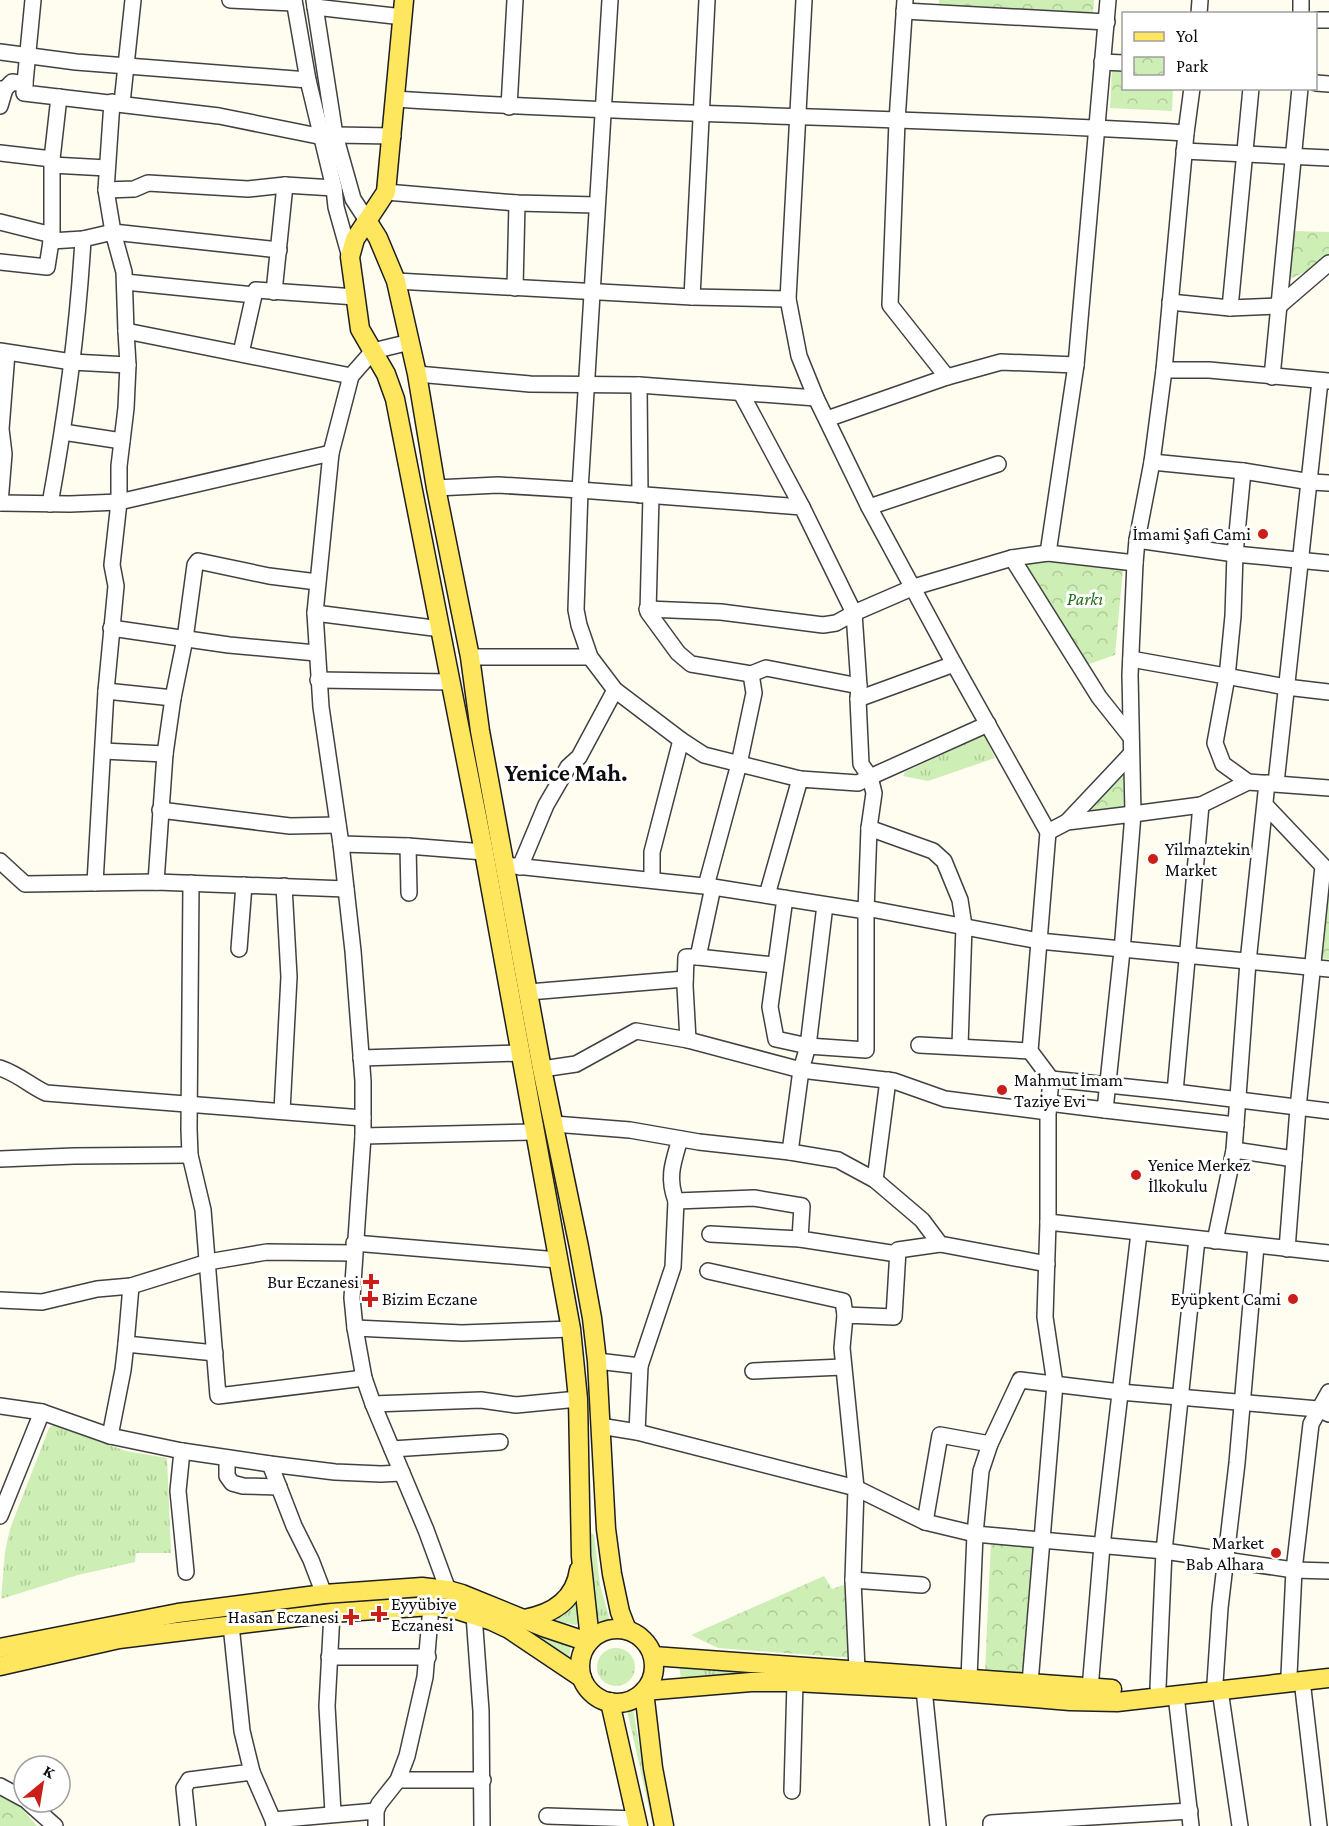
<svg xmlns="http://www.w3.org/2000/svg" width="1329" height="1826" font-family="'Crimson Pro',serif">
<defs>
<pattern id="grass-tufts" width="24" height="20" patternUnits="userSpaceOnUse" patternTransform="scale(1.5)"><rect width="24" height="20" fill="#cdeeb4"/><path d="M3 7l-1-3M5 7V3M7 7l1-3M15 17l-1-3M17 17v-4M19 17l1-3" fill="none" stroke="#afcb9a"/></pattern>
<pattern id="park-crowns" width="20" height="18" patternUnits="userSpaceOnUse" patternTransform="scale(1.5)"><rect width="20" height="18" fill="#cdeeb4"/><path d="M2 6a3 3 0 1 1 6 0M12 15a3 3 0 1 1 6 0" fill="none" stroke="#afcb9a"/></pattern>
</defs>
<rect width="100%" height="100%" fill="#fffdef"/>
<g fill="url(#grass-tufts)">
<polygon points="984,735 995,758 928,781 903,776 905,772"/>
<polygon points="53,1425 126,1451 167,1458 171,1553 136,1553 135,1562 78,1575 1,1599 5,1552 10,1529 49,1428"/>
<polygon points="588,1533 594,1534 600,1585 611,1624 597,1626 585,1534"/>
<polygon points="577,1597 580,1620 576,1625 549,1620"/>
<polygon points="543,1637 555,1639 571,1644 569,1659 540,1639"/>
<circle cx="616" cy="1667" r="19"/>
<polygon points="679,1663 758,1670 761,1674 681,1680"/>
<polygon points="629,1707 633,1709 653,1826 627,1710"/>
</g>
<g fill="url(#park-crowns)">
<polygon points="939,0 1094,0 1093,15 939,7"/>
<polygon points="1112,69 1123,69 1124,88 1173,89 1172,111 1110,108"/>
<polygon points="1293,231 1329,232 1329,260 1286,281"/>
<polygon points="1021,558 1123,569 1115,655 1083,666"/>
<polygon points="1123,776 1124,812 1090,816 1093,806"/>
<polygon points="1329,879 1329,959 1321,958"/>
<polygon points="991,1541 1035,1545 1024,1674 985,1671"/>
<polygon points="824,1576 832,1589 846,1584 851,1658 718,1648 691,1635"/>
<polygon points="0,1796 17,1803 37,1826 0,1826"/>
</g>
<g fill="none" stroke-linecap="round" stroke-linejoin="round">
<defs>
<g id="minor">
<polyline points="33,0 24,93 219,116 323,137"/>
<polyline points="230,0 294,3"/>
<polyline points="294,0 308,80 334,188 336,207 350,257"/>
<polyline points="314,0 335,135 353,199 368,222"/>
<polyline points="610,0 580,490 802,507 854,613 914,587 1012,558 1048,553 1135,563"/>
<polyline points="804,0 788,299 799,356 816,398 869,507 954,664 1048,832 1030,1051 1051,1079 1048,1112 1048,1222"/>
<polyline points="905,0 897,121 890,305 947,377"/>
<polyline points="1301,0 1301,14"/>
<polyline points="315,7 403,17"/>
<polyline points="904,11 1107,22"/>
<polyline points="1199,14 1200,0"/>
<polyline points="1316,20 1329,20"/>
<polyline points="0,52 76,62 308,80"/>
<polyline points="1102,62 1124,63"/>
<polyline points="1316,83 1329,84"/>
<polyline points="0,89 5,89 12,82 25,84"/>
<path d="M395,99C659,116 923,117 1186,133"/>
<polyline points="112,102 106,190 113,232 279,250"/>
<polyline points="122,103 133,0"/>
<polyline points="0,106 5,89"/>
<polyline points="509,107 515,0"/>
<polyline points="335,135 393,136"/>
<polyline points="1184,151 1329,158"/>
<polyline points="0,153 52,159"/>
<polyline points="52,165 107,168"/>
<polyline points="106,190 134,189 148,183 248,189 285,185 334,188"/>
<polyline points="386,192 517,203 596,205"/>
<polyline points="0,222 52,235"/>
<polyline points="51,241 83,239 113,232 124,272 126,331"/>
<polyline points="0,262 47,267 52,235 52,159 59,97"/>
<polyline points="396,281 692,297 788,299"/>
<polyline points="125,282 254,295 256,290 356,297"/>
<polyline points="515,288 517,203"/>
<polyline points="274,292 285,185"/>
<polyline points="692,297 707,0"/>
<polyline points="1170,302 1230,308 1279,306 1329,263"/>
<polyline points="1230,308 1251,88"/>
<polyline points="410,342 373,351 351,376 331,453 315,613 321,707 341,844 353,951 363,1081 363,1136 352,1298 355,1328 364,1378 373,1404 426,1530 448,1590"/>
<polyline points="0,351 72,362 128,365"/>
<polyline points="241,353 254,295"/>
<polyline points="1164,370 1209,370 1328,381"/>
<polyline points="417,374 530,384 639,385 816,398"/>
<polyline points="1272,377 1300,88"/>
<polyline points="639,385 640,495"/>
<polyline points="741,393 802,507"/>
<polyline points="827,419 947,377 1001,362 1076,365"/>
<polyline points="63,432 122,441"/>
<polyline points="1152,462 1243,471 1311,482 1329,483"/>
<polyline points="1243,471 1235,554 1233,616 1227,677 1215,743 1223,764 1248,782"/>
<polyline points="436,488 498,485 580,490 576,610 579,625 590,657 615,690 681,740 704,755 800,779"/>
<polyline points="651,496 648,612 678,653 691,664 751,674 766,668 859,686 858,699 954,664"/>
<polyline points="0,503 70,504 119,502 331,453"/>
<polyline points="0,503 4,454 1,429 7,353"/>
<path d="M50,504C66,416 78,328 83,239"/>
<polyline points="869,507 998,464"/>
<polyline points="1137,540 1235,554 1329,563"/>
<polyline points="1048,553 1076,365 1108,0"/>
<polyline points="1012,558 1099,697 1130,736"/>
<polyline points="647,609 721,612 823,625 836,623 854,613 859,686"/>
<polyline points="315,613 441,629"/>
<polyline points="111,628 229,645 316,653"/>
<polyline points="470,657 590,657"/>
<polyline points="1131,659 1286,687 1329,692"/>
<polyline points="318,680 451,682"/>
<polyline points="106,691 173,698"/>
<polyline points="858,699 861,764 870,777 988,724"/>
<polyline points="103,751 165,754"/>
<polyline points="1276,783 1320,381"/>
<polyline points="1201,805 1248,782 1329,788"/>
<polyline points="1266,806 1323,866 1298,1108 1287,1249"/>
<polyline points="160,810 290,826 338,825"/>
<polyline points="1067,822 1131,754"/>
<polyline points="869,828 933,851 944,861 960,900 964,926 960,1046"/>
<polyline points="1048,832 1067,822 1133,814 1122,951 1105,1110 1049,1103"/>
<polyline points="341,844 408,846 484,852"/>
<polyline points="408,846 409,893"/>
<polyline points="0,861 25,884 156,882 346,889"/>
<polyline points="505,865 713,887 866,911 866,1050 808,1046 776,1039 770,1007 785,898"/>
<polyline points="520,867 546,805 568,767 579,757 615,690"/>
<polyline points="652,880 652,852 681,740"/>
<polyline points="156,882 165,754 173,698 185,639 195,565 198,561 269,576 317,582"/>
<polyline points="95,883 106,691 116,586 112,565 119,502 119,466 126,408 128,365 126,331 351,376"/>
<polyline points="191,883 189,1129 190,1155 203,1210 218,1396 364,1378"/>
<polyline points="706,886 739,764 754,693 751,674"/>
<polyline points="767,895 800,779 858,783 870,777 874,793 869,828 866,911"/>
<polyline points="825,905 808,1046 801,1070 790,1152 838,1160 875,1180 922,1220 940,1244 1047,1264"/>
<polyline points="866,908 1039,941 1329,969"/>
<polyline points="239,949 244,885"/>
<polyline points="698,957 774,965"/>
<polyline points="529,992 685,979"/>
<polyline points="688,1040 685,986 686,957 698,957 713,887"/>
<polyline points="919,1045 1030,1051"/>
<polyline points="361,1058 520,1053"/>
<path d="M0,1068C20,1075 29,1085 46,1093L363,1118"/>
<polyline points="542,1069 576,1064 636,1031 688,1040 801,1070 894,1081 945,1099 1048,1112"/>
<polyline points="1051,1079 1175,1092 1201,805 1133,814 1130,675 1135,563 1137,540 1152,462 1164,370 1186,133 1192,88"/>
<polyline points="1175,1092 1329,1111"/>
<polyline points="1105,1110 1236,1125"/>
<polyline points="282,1111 289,977 284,886"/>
<polyline points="554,1124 630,1130 699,1142 790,1152"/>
<polyline points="363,1136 534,1132"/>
<polyline points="1234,1150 1294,1159"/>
<polyline points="0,1159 74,1156 190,1155"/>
<polyline points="875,1180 888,1080"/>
<path d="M676,1201C667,1177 673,1163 680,1139"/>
<polyline points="710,1234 800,1239"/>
<polyline points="1215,1241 1234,1150 1248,962 1267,783"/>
<polyline points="354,1243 558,1260"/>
<polyline points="940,1244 898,1250 894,1317 845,1315 842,1348 856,1488 925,1522 975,1534 1164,1551 1294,1570 1329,1571"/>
<polyline points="708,1271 843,1301 845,1315"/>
<polyline points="131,1286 126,1344 215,1353"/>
<polyline points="0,1300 42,1302 97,1289 131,1286 208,1262 267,1252 354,1253"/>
<polyline points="355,1328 462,1333 571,1329"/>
<polyline points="597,1361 640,1366 673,1267 676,1201 754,1198 802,1206 800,1239 897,1254"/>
<polyline points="753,1371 843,1367"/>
<polyline points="373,1404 481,1400 516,1405 578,1399"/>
<polyline points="0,1406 42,1412 110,1436 182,1451 270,1464 335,1472 381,1474 402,1473"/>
<polyline points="600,1426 637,1432 856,1488 853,1580 857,1670"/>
<polyline points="637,1432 640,1366"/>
<polyline points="110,1436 123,1370 126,1344"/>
<polyline points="392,1449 500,1442"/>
<polyline points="182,1451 178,1491 186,1572"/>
<polyline points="227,1458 227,1476 232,1483 243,1486 279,1487"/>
<polyline points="270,1464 294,1526 311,1560 324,1594"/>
<polyline points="0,1516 42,1412"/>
<polyline points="925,1522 940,1435 990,1444"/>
<polyline points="853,1580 922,1585"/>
<polyline points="332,1613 327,1706 333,1813"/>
<polyline points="474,1615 481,1711 482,1826"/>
<polyline points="329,1657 428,1657"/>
<polyline points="1289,1675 1294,1570 1311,1424 1329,1392"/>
<polyline points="969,1678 975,1534 981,1471 990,1444 1020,1380 1120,1392 1318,1409 1329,1414"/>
<polyline points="1302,1680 1319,1826"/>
<polyline points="1030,1683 1055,1384 1045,1317 1048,1222 1329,1253"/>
<polyline points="1215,1683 1220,1608 1237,1463 1256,1246"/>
<polyline points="1158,1687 1164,1551 1197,1239"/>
<polyline points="924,1689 938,1826"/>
<polyline points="1090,1689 1102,1546 1139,1233"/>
<polyline points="1220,1690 1240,1826"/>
<polyline points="1176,1695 1191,1826"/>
<polyline points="252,1772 273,1820 274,1826"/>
<polyline points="398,1780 483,1780"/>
<polyline points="0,1786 24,1799"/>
<polyline points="792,1791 795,1682"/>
<polyline points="28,1802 55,1826"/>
<polyline points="547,1816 637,1819"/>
<polyline points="273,1820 376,1811"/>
<polyline points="188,1826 184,1788 189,1780 252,1772 242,1731 231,1625"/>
<polyline points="376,1826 376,1811 379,1804 398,1780 407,1756 425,1677 431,1606"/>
<polyline points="991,1826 991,1823 1190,1811"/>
</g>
<g id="major">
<polyline points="404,0 386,192 355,239 350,257 360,329 386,374 395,399 484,852 571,1329 578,1399 581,1556 590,1640"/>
<polyline points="368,222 378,238 396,281 417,374 436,488 470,657 480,731 542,1069 579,1247 592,1318 597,1361 606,1529 612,1574 620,1612 627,1630"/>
<path d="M524,1619C553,1614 575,1600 579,1570"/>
<circle cx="617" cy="1666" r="37"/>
<polyline points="0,1648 178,1613 324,1594 422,1587 448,1590 462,1594 543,1627 588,1642"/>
<polyline points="653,1656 1112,1689"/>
<polyline points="0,1666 119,1639 332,1613 431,1606 454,1609 492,1621 509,1629 582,1678"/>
<polyline points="610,1702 638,1826"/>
<polyline points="664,1826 653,1768 644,1691 751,1682 795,1682 924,1689 1070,1701 1117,1702 1329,1678"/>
</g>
</defs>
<use href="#minor" stroke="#414141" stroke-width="18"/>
<use href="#major" stroke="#1f1f1f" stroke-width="21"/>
<use href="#minor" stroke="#fff" stroke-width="15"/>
<use href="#major" stroke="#ffe65f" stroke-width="18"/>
</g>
<g fill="#cc1e18" stroke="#fff" stroke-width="2">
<circle cx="1263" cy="534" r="6"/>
<circle cx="1153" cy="859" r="6"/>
<circle cx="1002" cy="1090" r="6"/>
<circle cx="1136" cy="1175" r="6"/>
<path d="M368 1273h6v6h6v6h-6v6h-6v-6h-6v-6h6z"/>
<path d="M367 1290h6v6h6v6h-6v6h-6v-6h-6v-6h6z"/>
<circle cx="1293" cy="1299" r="6"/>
<circle cx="1276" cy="1553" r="6"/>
<path d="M376 1605h6v6h6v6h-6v6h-6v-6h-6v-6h6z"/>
<path d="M348 1608h6v6h6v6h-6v6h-6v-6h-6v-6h6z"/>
</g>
<g text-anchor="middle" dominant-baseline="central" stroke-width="6" stroke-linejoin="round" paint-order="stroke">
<g font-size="18" fill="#0e0e0e" stroke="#fff" text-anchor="end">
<text x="1251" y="534">İmami Şafi Cami</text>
<text x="1165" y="849" text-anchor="start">Yilmaztekin<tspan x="1165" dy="21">Market</tspan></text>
<text x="1014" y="1080" text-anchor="start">Mahmut İmam<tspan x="1014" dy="21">Taziye Evi</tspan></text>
<text x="1148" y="1165" text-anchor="start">Yenice Merkez<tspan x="1148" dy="21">İlkokulu</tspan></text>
<text x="359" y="1282">Bur Eczanesi</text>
<text x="382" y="1299" text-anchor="start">Bizim Eczane</text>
<text x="1281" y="1299">Eyüpkent Cami</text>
<text x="1264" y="1543">Market<tspan x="1264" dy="21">Bab Alhara</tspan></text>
<text x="391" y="1604" text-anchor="start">Eyyübiye<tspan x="391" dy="21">Eczanesi</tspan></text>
<text x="339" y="1617">Hasan Eczanesi</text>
</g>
<g font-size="18" font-style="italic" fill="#226d17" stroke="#fff">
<text x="1085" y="599">Parkı</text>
</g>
<g font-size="24" font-weight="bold" fill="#0e0e0e" stroke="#fff">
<text x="566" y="772">Yenice Mah.</text>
</g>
</g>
<rect x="1122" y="12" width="195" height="78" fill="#ffffff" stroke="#9f9f9f" stroke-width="1.5"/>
<rect x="1134" y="32" width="30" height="9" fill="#ffe65f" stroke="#9f9f9f" stroke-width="1.5"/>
<text x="1176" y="42" font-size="18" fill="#0e0e0e">Yol</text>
<rect x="1134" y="57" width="30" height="18" fill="url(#park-crowns)" stroke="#9f9f9f" stroke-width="1.5"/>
<text x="1176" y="72" font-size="18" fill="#0e0e0e">Park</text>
<g transform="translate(42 1784) rotate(30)"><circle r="28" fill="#ffffff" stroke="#9f9f9f" stroke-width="1.5"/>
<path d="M0-4.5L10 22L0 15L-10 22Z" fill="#cc1e18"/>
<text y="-9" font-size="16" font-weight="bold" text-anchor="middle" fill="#0e0e0e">K</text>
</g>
</svg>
